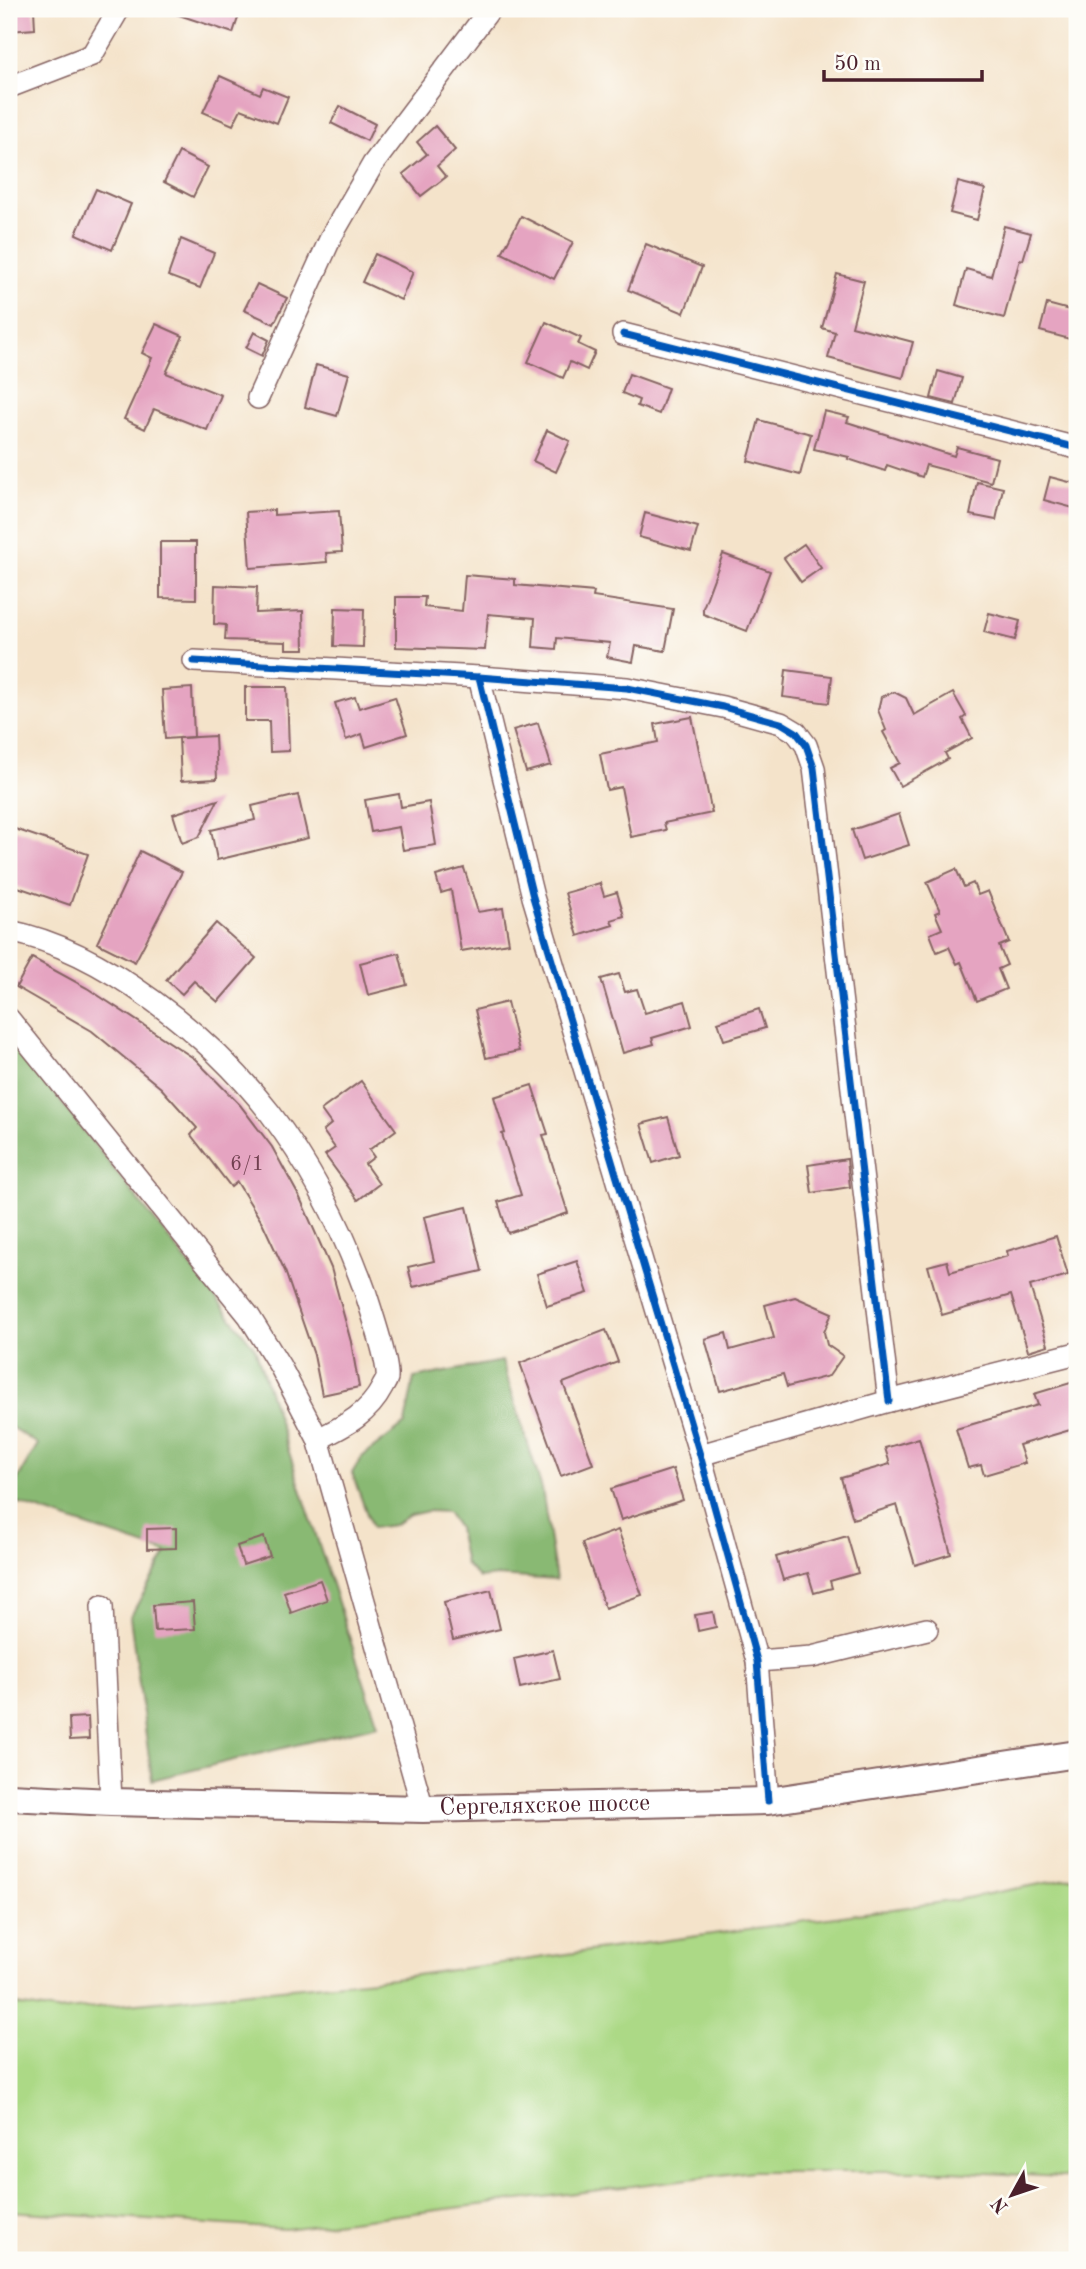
<svg xmlns="http://www.w3.org/2000/svg" width="1086" height="2269" font-family="'Old Standard TT',serif">
<rect width="100%" height="100%" fill="#fdfcf7"/>
<filter id="ink" filterUnits="userSpaceOnUse"><feTurbulence type="fractalNoise" baseFrequency=".0143" numOctaves="2"/><feDisplacementMap in="SourceGraphic" scale="14" xChannelSelector="R" yChannelSelector="G"/><feConvolveMatrix kernelMatrix="1 2 1 2 8 2 1 2 1" color-interpolation-filters="sRGB"/></filter>
<filter id="wash" filterUnits="userSpaceOnUse"><feTurbulence type="fractalNoise" baseFrequency=".00686" numOctaves="4" result="noise"/><feDisplacementMap in="SourceGraphic" scale="28" xChannelSelector="R" yChannelSelector="G"/><feGaussianBlur stdDeviation="1.57" result="paint"/><feColorMatrix in="noise" values="0 0 0 0 0 0 0 0 0 0 0 0 0 0 0 0 0 1.4 0 .05"/><feComposite in="paint" operator="in"/></filter>
<g filter="url(#wash)">
<rect width="100%" height="100%" fill="#f4e3ca"/>
<polygon fill="#acd986" stroke="#7b7c58" stroke-width="2" points="1077,1877 1077,2178 950,2171 753,2171 285,2229 9,2211 9,2004 56,2011 394,1978 951,1901"/>
<g fill="#89b973" stroke="#6a6c4f" stroke-width="2">
<polygon points="9,1036 255,1348 378,1725 152,1780 130,1617 167,1553 9,1500 9,1494 38,1444 9,1426 9,1205 14,1194 9,1181"/>
<polygon points="502,1361 542,1489 556,1580 497,1576 479,1578 465,1564 458,1528 447,1512 428,1511 410,1515 394,1525 372,1528 352,1473 362,1457 405,1424 414,1378"/>
</g>
<g id="blocks">
<g fill="#e5a4c1">
<polygon points="9,9 34,9 35,29 9,31"/>
<polygon points="170,9 241,9 233,33 170,12"/>
<polygon points="220,76 260,94 263,87 288,97 277,123 241,109 233,125 203,112"/>
<polygon points="340,106 375,124 367,141 331,123"/>
<polygon points="435,126 455,150 437,166 446,177 421,196 403,174 427,154 417,142"/>
<polygon points="179,152 208,167 193,197 164,182"/>
<polygon points="958,182 985,189 977,220 950,213"/>
<polygon points="96,189 131,204 112,250 76,234"/>
<polygon points="521,216 573,242 554,279 502,253"/>
<polygon points="1004,226 1031,233 1023,260 1020,259 1004,318 956,305 966,269 991,276"/>
<polygon points="181,239 214,253 200,288 168,276"/>
<polygon points="646,244 702,267 684,313 628,290"/>
<polygon points="375,254 413,272 401,300 362,282"/>
<polygon points="837,274 864,281 852,326 913,342 903,378 828,358 835,332 822,328"/>
<polygon points="257,284 287,298 274,324 244,310"/>
<polygon points="1047,304 1077,312 1077,341 1040,331"/>
<polygon points="546,322 581,338 578,344 595,352 587,370 570,362 563,378 528,362"/>
<polygon points="156,324 183,336 166,373 221,395 207,430 154,409 145,429 124,419 152,358 142,353"/>
<polygon points="254,332 269,340 262,356 246,348"/>
<polygon points="316,365 349,374 337,416 305,407"/>
<polygon points="938,371 962,378 955,404 931,398"/>
<polygon points="629,374 668,388 659,414 637,406 639,400 622,393"/>
<polygon points="824,411 849,417 847,422 954,456 957,447 997,458 991,482 926,465 922,477 887,465 885,471 848,459 849,457 814,449"/>
<polygon points="759,420 811,434 800,475 748,461"/>
<polygon points="547,430 570,441 556,472 533,461"/>
<polygon points="1050,477 1077,484 1077,509 1044,500"/>
<polygon points="977,482 1003,488 996,520 970,515"/>
<polygon points="274,510 274,515 339,511 342,552 326,553 327,562 250,568 246,512"/>
<polygon points="645,513 698,527 691,551 639,537"/>
<polygon points="160,542 196,542 196,599 160,598"/>
<polygon points="804,544 821,568 801,582 784,558"/>
<polygon points="723,554 770,571 747,631 703,614 703,608"/>
<polygon points="465,575 515,579 515,585 594,592 593,597 673,609 665,651 636,646 633,662 607,657 610,643 557,638 556,649 533,647 535,618 488,614 485,650 396,647 396,597 425,597 424,607 462,611"/>
<polygon points="215,585 257,587 256,613 303,611 304,649 286,649 286,642 225,640 226,625 214,624"/>
<polygon points="335,608 364,609 363,647 334,646"/>
<polygon points="989,613 1020,621 1015,640 984,632"/>
<polygon points="786,670 832,676 829,703 783,697"/>
<polygon points="245,687 287,687 289,751 270,752 269,721 245,721"/>
<polygon points="192,688 194,737 165,739 162,690"/>
<polygon points="894,692 906,698 914,715 953,693 966,716 962,719 972,738 945,753 948,759 900,786 890,768 900,763 883,732 886,730 878,710 881,697"/>
<polygon points="355,697 359,708 395,697 407,734 366,747 362,734 346,740 335,703"/>
<polygon points="692,717 712,813 664,823 666,830 631,837 621,787 607,790 600,754 658,742 655,724"/>
<polygon points="538,723 551,765 526,772 513,730"/>
<polygon points="215,736 217,779 181,781 179,738"/>
<polygon points="399,794 401,807 429,802 436,845 403,850 399,827 371,832 365,800"/>
<polygon points="298,795 308,838 217,860 211,830 255,820 252,806"/>
<polygon points="218,800 199,837 182,843 173,814"/>
<polygon points="899,814 909,845 862,860 852,830"/>
<polygon points="15,829 88,854 70,905 9,884 9,848"/>
<polygon points="140,851 182,872 135,962 97,943"/>
<polygon points="464,868 478,912 503,908 509,943 461,951 451,890 441,893 436,876"/>
<polygon points="956,869 964,887 973,883 978,895 988,891 1009,942 999,946 1007,965 998,969 1006,989 977,1001 961,962 957,964 949,947 937,952 930,934 942,929 935,913 940,911 927,882"/>
<polygon points="600,883 604,896 617,892 624,916 611,920 613,925 578,936 565,893"/>
<polygon points="216,923 256,958 218,1002 194,981 182,994 166,980"/>
<polygon points="399,953 407,985 368,995 360,963"/>
<polygon points="32,958 87,988 195,1059 240,1105 272,1147 300,1198 331,1268 351,1342 359,1387 322,1395 314,1355 285,1271 263,1224 237,1182 231,1187 191,1135 197,1128 161,1088 92,1031 16,987"/>
<polygon points="619,974 625,992 637,989 645,1013 685,1001 692,1026 652,1038 654,1044 623,1053 601,979"/>
<polygon points="507,1002 519,1051 486,1058 475,1010"/>
<polygon points="759,1009 765,1028 724,1040 718,1022"/>
<polygon points="361,1081 396,1130 369,1150 374,1157 365,1164 379,1184 358,1200 325,1155 335,1148 323,1131 331,1124 321,1110"/>
<polygon points="532,1085 548,1134 543,1135 568,1213 508,1233 498,1202 521,1195 502,1134 505,1133 494,1097"/>
<polygon points="668,1117 679,1155 653,1163 641,1124"/>
<polygon points="847,1159 850,1187 812,1193 808,1165"/>
<polygon points="467,1207 482,1271 413,1287 408,1267 434,1261 424,1217"/>
<polygon points="1056,1236 1068,1275 1030,1286 1048,1345 1028,1351 1011,1295 942,1315 928,1266 947,1261 950,1272 1008,1256 1007,1251"/>
<polygon points="577,1261 588,1293 547,1306 537,1274"/>
<polygon points="795,1297 832,1313 824,1332 827,1345 843,1356 829,1376 787,1387 783,1374 720,1391 705,1339 726,1333 730,1350 774,1338 765,1305"/>
<polygon points="606,1330 618,1362 563,1383 593,1464 561,1476 520,1363"/>
<polygon points="1077,1381 1077,1428 1019,1445 1025,1463 984,1475 981,1465 968,1468 956,1429 1038,1405 1034,1394"/>
<polygon points="919,1438 951,1554 915,1565 897,1505 853,1519 841,1478 890,1464 885,1448"/>
<polygon points="673,1469 683,1500 621,1520 611,1489"/>
<polygon points="176,1528 176,1548 147,1549 147,1529"/>
<polygon points="618,1530 642,1595 605,1608 582,1543"/>
<polygon points="847,1536 858,1573 830,1581 832,1588 814,1593 808,1573 783,1580 776,1557"/>
<polygon points="264,1537 270,1556 243,1565 237,1546"/>
<polygon points="320,1580 327,1600 291,1613 284,1592"/>
<polygon points="491,1590 500,1629 453,1640 444,1602"/>
<polygon points="193,1602 195,1629 155,1631 153,1605"/>
<polygon points="713,1612 716,1627 698,1631 695,1615"/>
<polygon points="553,1650 560,1679 520,1688 514,1659"/>
<polygon points="88,1717 89,1739 70,1740 69,1718"/>
</g>
</g>
</g>
<g filter="url(#ink)">
<use href="#blocks" fill-opacity="0" stroke="#866463" stroke-width="2"/>
<g fill="none" stroke-linecap="round" stroke-linejoin="round">
<defs>
<g id="minor">
<polyline points="9,87 92,55 119,9"/>
<polyline points="623,334 1077,448"/>
<polyline points="258,398 332,235 373,164 490,9"/>
<polyline points="194,661 479,677 627,688 723,707 781,723 796,732 806,745 814,768 889,1401"/>
<polyline points="479,677 533,897 700,1455 757,1661 768,1801"/>
<path d="M9,931C104,950 211,1037 270,1113C311,1167 342,1227 365,1291C370,1307 389,1363 387,1378C386,1382 384,1384 382,1388C368,1415 344,1426 318,1439"/>
<polyline points="9,1019 249,1316 280,1366 318,1439 423,1809"/>
<polyline points="700,1455 889,1401 1077,1353"/>
<polyline points="102,1606 111,1802"/>
<polyline points="757,1661 812,1657 927,1629"/>
</g>
<g id="major">
<path id="s1" d="M9,1797L111,1802L423,1809L768,1801L1077,1754"/>
</g>
</defs>
<use href="#minor" stroke="#866463" stroke-width="24"/>
<use href="#major" stroke="#866463" stroke-width="30"/>
<use href="#minor" stroke="#fff" stroke-width="21"/>
<use href="#major" stroke="#fff" stroke-width="26"/>
<defs>
<g id="cycleway">
<polyline points="623,334 1077,448"/>
<polyline points="194,661 479,677 627,688 723,707 781,723 796,732 806,745 814,768 889,1401"/>
<polyline points="479,677 533,897 700,1455 757,1661 768,1801"/>
</g>
</defs>
<use href="#cycleway" stroke="#fdfcf7" stroke-width="11"/>
<use href="#cycleway" stroke="#0057b8" stroke-width="7"/>
</g>
</g>
<g text-anchor="middle" dominant-baseline="central" stroke-width="6" stroke-linejoin="round" paint-order="stroke">
<g font-size="21" fill="#714050">
<text x="247" y="1164">6/1</text>
</g>
<g font-size="24" fill="#4a1f2b" stroke="#fdfcf7">
<text stroke="none"><textPath href="#s1" startOffset="536">Сергеляхское шоссе</textPath></text>
</g>
</g>
<rect width="1086" height="2269" fill="none" stroke="#fdfcf7" stroke-width="35"/>
<g transform="translate(1012 2195) rotate(230)" stroke="#fdfcf7" stroke-width="5" paint-order="stroke">
<path d="M0-5L12 26L0 18L-12 26Z" fill="#4a1f2b"/>
<text y="-10" font-size="19" font-weight="bold" text-anchor="middle" fill="#4a1f2b">N</text>
</g>
<path d="M824 70v10h158v-10" fill="none" stroke="#4a1f2b" stroke-width="3.5"/>
<text x="834" y="70" font-size="21" fill="#4a1f2b" stroke="#fdfcf7" stroke-width="5" paint-order="stroke">50 m</text>
</svg>
